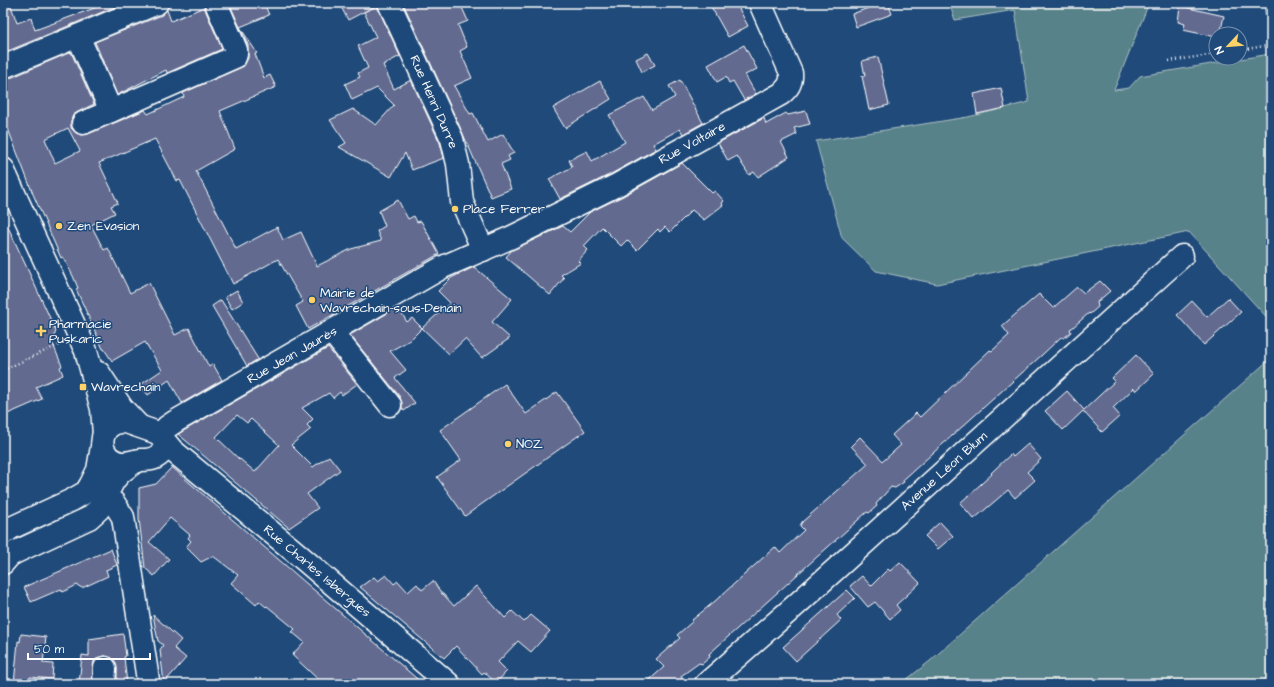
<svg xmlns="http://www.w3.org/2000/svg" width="1274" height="687" font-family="'Architects Daughter',sans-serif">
<rect width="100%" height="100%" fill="#1f4a7a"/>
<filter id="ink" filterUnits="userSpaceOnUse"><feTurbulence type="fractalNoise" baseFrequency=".025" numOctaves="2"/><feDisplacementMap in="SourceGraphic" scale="8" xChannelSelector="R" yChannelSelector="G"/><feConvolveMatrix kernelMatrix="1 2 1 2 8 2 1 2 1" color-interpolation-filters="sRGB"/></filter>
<g filter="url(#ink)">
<g fill="#588289" stroke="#acc0c4">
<polygon points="949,3 1149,3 1114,90 1129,88 1140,76 1270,54 1264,3 1271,3 1271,322 1189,232 937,284 876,271 842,238 816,141 968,117 1029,102 1015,10 955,20"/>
<polygon points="1271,358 1271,684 901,684 930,661"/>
</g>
<g fill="#626a90" stroke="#fff" fill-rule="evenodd">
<polygon points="3,3 10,3 17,23 31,18 35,30 108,3 124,3 3,53"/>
<path d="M242,3H264L269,15L240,27L257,53L255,54L264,78L270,75L276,87L220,111L235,149L196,171L236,249L277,227L283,240L301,232L317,266L351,249L381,241L377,231L385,226L379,211L398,200L408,219L414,216L417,222L421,221L439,254L308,329L296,306L303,302L278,259L233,284L180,180L177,181L155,139L99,163L118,203L111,206L115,213L91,225L104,250L108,248L130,293L149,283L175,335L189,328L209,367L213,364L222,380L182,403L169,380L148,395L140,385L162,370L145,342L112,361L104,349H103L76,289L78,288L73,276L63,257L61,258L33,194L8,129L3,114V79H8L71,52L94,104L78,112L73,115L71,121V128L76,133L82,135L88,134L145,110L148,114L184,97L183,93L244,66L248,58V45L231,7ZM68,128L80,151L55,163L45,139Z"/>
<polygon points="339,3 377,3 377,5 348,20"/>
<polygon points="403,3 460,3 468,21 458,25 467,47 460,51 472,78 454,86 470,114 473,113 488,142 503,134 514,153 508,156 510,160 501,164 511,189 491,197 463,134"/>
<polygon points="709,3 736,3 748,26 728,37"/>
<polygon points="869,3 888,3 892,14 856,27 852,14 871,7"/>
<polygon points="377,6 400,56 383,65 394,89 411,80 440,143 444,158 412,170 405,153 391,177 339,147 346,143 330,120 353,109 376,125 394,105 377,88 352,100 345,84 360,77 358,73 368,68 358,46 376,37 364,12"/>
<polygon points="1180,6 1224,16 1220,34 1216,34 1216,37 1183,30 1185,24 1178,22"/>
<polygon points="204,7 222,49 167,73 166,70 117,95 95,42 162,15 167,10 171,21"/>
<polygon points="744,45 757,69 745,75 756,94 744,100 733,81 729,83 726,77 717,82 708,65"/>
<polygon points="648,53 655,65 642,72 636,59"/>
<polygon points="878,57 889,105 869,110 862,76 865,76 862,61"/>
<polygon points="680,80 703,123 683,134 680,129 653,144 656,149 611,174 560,199 549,179 572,167 569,160 587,151 592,161 625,142 609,115 644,97 652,110 675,97 669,86"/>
<polygon points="600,81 611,99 565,128 553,108"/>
<polygon points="1001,88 1005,108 977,114 974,94"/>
<polygon points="806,111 810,124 794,128 797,134 781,142 789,157 758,177 754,172 749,175 737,156 728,161 718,143 764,118 766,124 786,113 788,115"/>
<polygon points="682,163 712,193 715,191 724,201 722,203 723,205 704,220 692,210 670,232 665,227 660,232 658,229 637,250 627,240 621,246 602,227 584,246 588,250 578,261 581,263 561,275 564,278 550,295 506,257 512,250 563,226 570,232 590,212 623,196"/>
<polygon points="3,216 56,331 52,342 62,366 60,367 63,375 36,387 42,399 3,416"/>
<polygon points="474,267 512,299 492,322 510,338 482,358 465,339 449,354 422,328 450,303 438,291 451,278"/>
<polygon points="1100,281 1110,291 1097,302 1098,307 1090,314 1089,313 1072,328 1070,329 1071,332 1064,338 1061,337 1043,354 903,480 904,482 895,488 891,487 876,504 877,506 869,513 867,512 709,654 710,657 702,664 699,663 681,676 684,684 645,684 664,667 656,659 680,638 677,635 693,621 692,620 714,602 775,547 780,553 804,530 800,526 802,522 868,464 851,446 860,437 883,461 901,445 892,435 916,413 920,417 990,350 992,351 1009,335 1002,326 1039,294 1053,308 1077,287 1084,293"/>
<polygon points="237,290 243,302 232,309 225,297"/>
<polygon points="1228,298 1241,312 1204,345 1177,315 1192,301 1207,317"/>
<polygon points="221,300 258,359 247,366 212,306"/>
<polygon points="398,307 407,322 412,318 422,328 410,340 390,351 406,370 395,378 415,403 404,411 402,408 402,403 400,397 350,335"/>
<path d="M328,348L357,384L342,395L340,392L333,398L329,393L302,408L313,419L307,425L311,429L291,445L313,467L329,456L340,470L307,494L318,508L289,528L178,434ZM237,415L247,423L251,419L279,445L255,472L240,459V460L216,437Z"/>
<polygon points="1136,355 1154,374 1136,391 1134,388 1113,408 1120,416 1102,432 1083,411 1063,430 1045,411 1067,391 1084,410 1115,381 1112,378"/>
<polygon points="505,384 526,414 557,392 585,431 465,516 437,477 461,460 440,430"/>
<polygon points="1028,444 1041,459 1027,472 1035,480 1015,498 1008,490 974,519 960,503 992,474 991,473 1011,454 1013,457"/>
<polygon points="172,467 183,477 423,684 332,684 327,680 323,684 292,655 304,642 292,632 295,629 267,606 266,607 259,601 256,605 231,583 238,575 213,556 201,562 186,547 191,541 188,538 190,535 170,518 149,542 169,559 154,576 145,568 139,519 139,488 156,484"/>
<polygon points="940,522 953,536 938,549 925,536"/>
<polygon points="111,549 117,565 106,570 108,576 82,588 77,585 63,592 61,589 31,602 24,587"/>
<polygon points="900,562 920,583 896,605 900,610 890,619 875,602 868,607 850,586 862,576 871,586 888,569 890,571"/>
<polygon points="386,575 394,584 398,581 408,592 417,584 422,590 433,581 442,594 443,594 454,606 476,586 505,618 512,611 524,622 531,615 550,631 531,652 518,641 498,662 507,671 496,683 484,672 482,674 456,646 444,658 360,587 374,577 378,581"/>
<polygon points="847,590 855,598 837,615 841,620 796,661 783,647"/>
<polygon points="153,615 181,640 174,648 186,658 164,683 160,650 163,645 158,641"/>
<polygon points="21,634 46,637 43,663 53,664 52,679 30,677 30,684 14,684 18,641 20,642"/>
<polygon points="123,634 126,656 124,657 127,684 117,684 117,669 116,663 112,658 105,656 99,657 94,661 93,667 92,684 79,684 82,655 89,656 89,639"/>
</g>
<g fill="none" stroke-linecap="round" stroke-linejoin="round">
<defs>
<g id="minor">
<polyline points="389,3 452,139 458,164 462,202 483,250"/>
<polyline points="78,36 111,111 235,57 236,54 236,50 216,3"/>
<polyline points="3,67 157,3"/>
<polyline points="83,123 111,111"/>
<polyline points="332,332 390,405"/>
<path d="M160,435L167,427L176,421L443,267L512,237L617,185L781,94C788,88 792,83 791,73L760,3"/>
<polyline points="90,486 114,503 123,517 148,680"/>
<polyline points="3,534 11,528 72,500 86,492 90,486 98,470 102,446"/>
<polyline points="3,563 9,556 16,552 89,518 99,509 114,480 120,473 136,461"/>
<polyline points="104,684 105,668"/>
<polyline points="706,684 796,605 1182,256"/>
</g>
<g id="major">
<polyline points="3,169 86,351 102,409 104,434"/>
<polyline points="99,373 122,408 139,426"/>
<path d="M120,422H126L158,433C166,439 167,450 158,456C153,460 146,460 140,460C134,461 128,463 122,463C109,462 100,450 103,437C105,428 112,423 120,422Z"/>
<polyline points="163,439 172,450 294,551 449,684"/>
</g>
</defs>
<use href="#minor" stroke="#fff" stroke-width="25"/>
<use href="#major" stroke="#fff" stroke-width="25"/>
<g stroke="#fff" stroke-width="2.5" stroke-dasharray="1 3" stroke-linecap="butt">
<polyline points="1240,50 1271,45"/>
<polyline points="1169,61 1216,54"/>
<polyline points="3,370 63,343"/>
</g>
<use href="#minor" stroke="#1f4a7a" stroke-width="22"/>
<use href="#major" stroke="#1f4a7a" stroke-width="22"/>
</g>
</g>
<g fill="#ffd166" stroke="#1f4a7a" stroke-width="1.5">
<circle cx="455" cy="209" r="4"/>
<circle cx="59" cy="226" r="4"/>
<circle cx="312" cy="300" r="4"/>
<path d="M39 325h4v4h4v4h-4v4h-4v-4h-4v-4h4z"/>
<rect x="79" y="383" width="8" height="8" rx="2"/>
<circle cx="508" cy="444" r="4"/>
</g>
<g text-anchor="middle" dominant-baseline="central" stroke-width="3" stroke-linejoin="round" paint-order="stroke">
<g font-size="13" fill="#fff" stroke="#1f4a7a">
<text transform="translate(434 102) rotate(66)">Rue Henri Durre</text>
<text transform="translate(692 143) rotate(-29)">Rue Voltaire</text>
<text transform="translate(292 355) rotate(-30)">Rue Jean Jaurès</text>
<text transform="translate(944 471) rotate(-42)">Avenue Léon Blum</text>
<text transform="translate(317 571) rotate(40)">Rue Charles Isbergues</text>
</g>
<g font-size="13" fill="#fff" stroke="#1f4a7a" text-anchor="start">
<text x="463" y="209">Place Ferrer</text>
<text x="67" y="226">Zen Evasion</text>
<text x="320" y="293">Mairie de<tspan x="320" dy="15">Wavrechain-sous-Denain</tspan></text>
<text x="49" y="324">Pharmacie<tspan x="49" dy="15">Puskaric</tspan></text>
<text x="91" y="387">Wavrechain</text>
<text x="516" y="444">NOZ</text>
</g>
</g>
<rect width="1274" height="687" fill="none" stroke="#1f4a7a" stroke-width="16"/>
<rect x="8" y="8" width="1258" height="671" fill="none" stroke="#fff" stroke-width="1.5" filter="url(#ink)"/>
<g transform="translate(1228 46) rotate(244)"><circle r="19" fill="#1f4a7a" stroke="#7992af"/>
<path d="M0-3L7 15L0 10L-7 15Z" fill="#ffd166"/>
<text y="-6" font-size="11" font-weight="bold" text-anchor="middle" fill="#ffffff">N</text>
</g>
<path d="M28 653v6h122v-6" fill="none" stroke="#ffffff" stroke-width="2"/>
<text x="34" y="653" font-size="12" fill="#ffffff" stroke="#1f4a7a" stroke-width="3" paint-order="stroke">50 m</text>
</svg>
